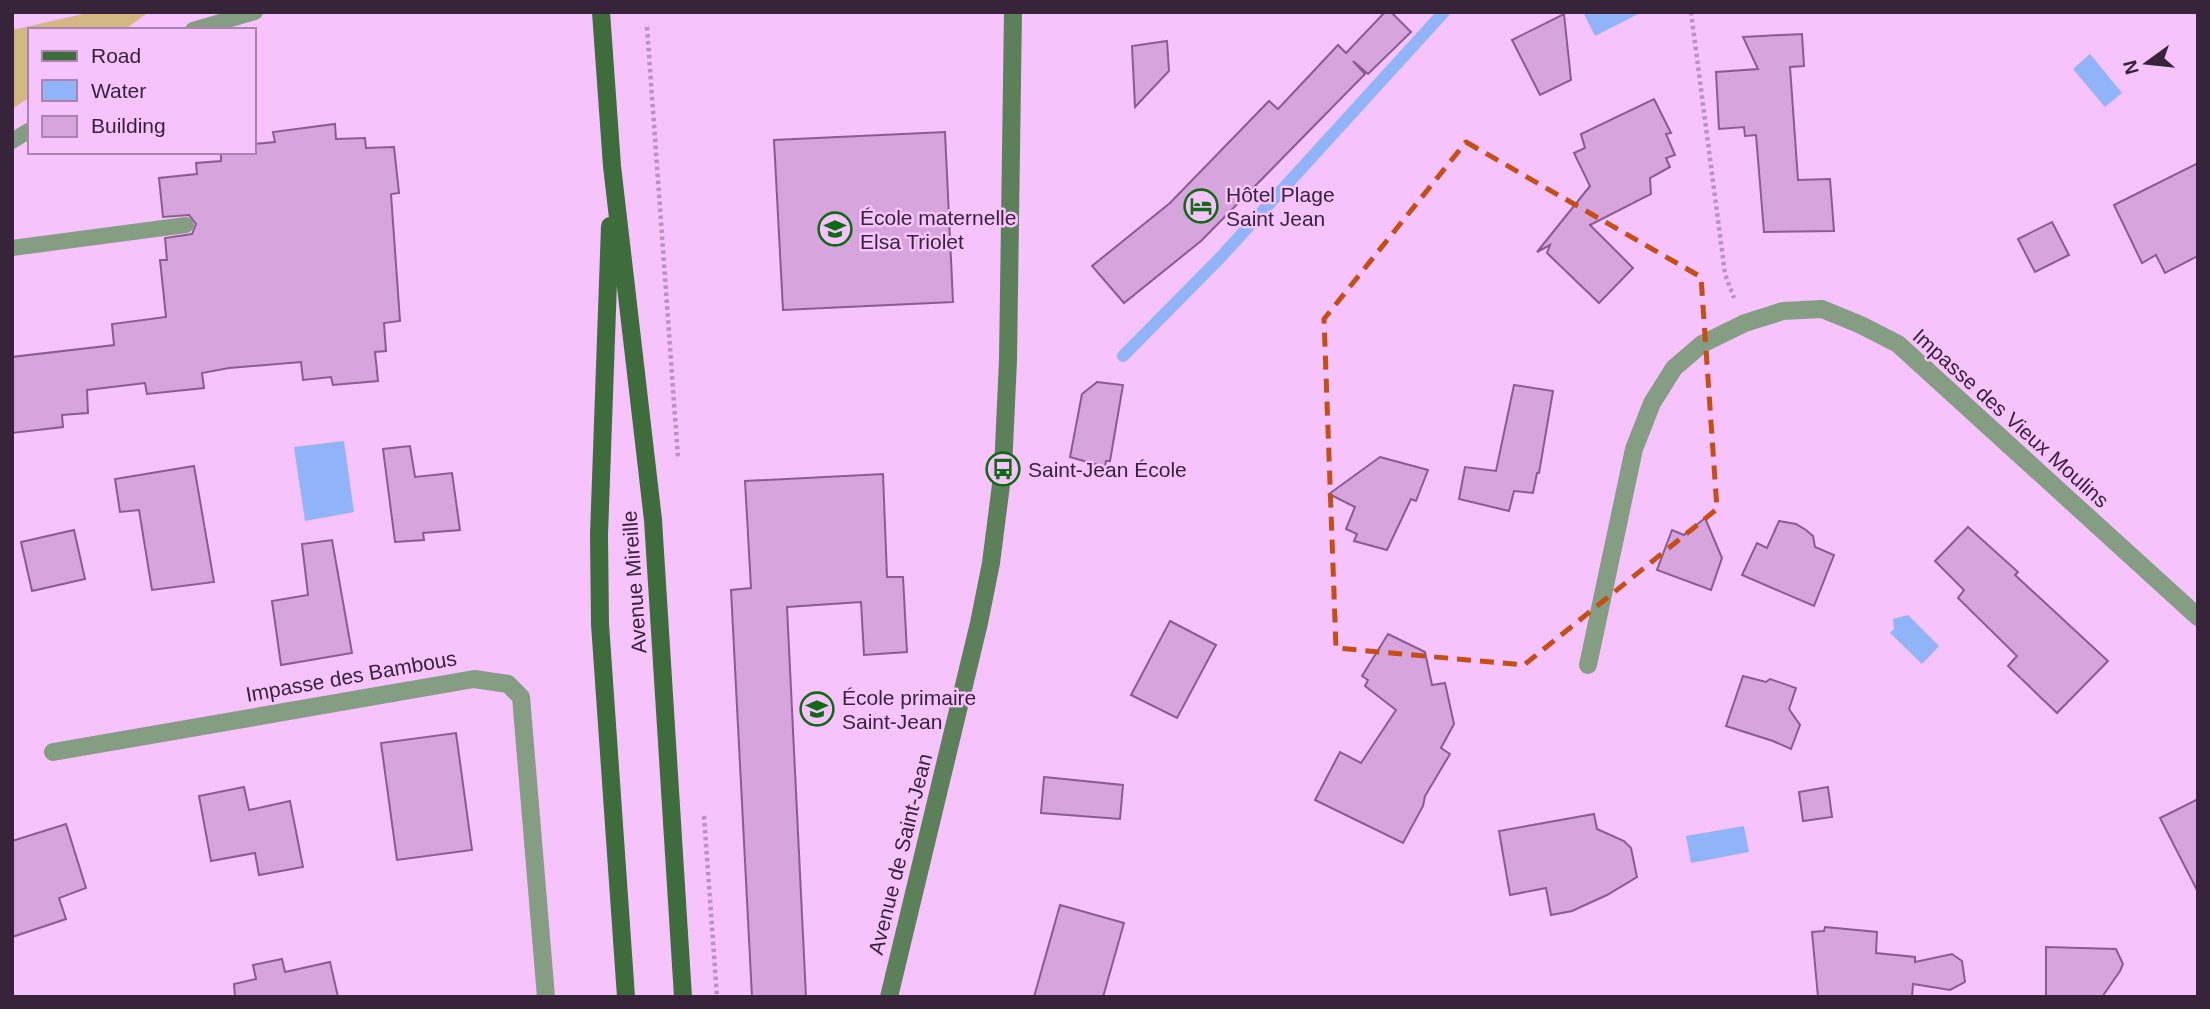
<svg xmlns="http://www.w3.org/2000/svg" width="2210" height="1009" font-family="Arial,sans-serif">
<rect width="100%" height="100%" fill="#f7c3fd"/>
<polygon fill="#d3b884" points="92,12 149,12 124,30 30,30 30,97 12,109 12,30"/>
<g fill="#91b4f8">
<polygon points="1583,12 1642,12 1595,36"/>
<polygon points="2090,54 2122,93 2105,107 2073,69"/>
<polygon points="344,441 354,512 305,521 294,447"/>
<polygon points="1908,615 1939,646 1922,664 1890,633 1894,629 1893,619"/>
<polygon points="1744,826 1749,852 1691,863 1686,836"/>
</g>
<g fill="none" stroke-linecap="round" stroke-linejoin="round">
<polyline stroke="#91b4f8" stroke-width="12" points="1123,356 1219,259 1444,12"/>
</g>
<g fill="#d7a4dd" stroke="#8a5c90" stroke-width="2">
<polygon points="1385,12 1391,12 1411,32 1368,74 1353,61 1365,74 1201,241 1124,303 1092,266 1170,203 1269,101 1278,109 1338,45 1346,53"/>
<polygon points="1564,14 1571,80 1540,95 1512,40"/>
<polygon points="1802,34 1804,66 1790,67 1798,180 1830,179 1834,231 1764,232 1756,135 1745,136 1744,127 1719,129 1716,72 1758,69 1743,37"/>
<polygon points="1167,41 1169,71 1135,107 1132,46"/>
<polygon points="1654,99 1671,133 1666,134 1675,155 1666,158 1670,167 1650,178 1651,194 1590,225 1633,268 1599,303 1547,253 1550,245 1537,252 1590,186 1574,153 1585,148 1581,134"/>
<polygon points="335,124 336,139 365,138 366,148 394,147 399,193 391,194 400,321 384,323 386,351 375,352 378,381 333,385 331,377 303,380 301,362 229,368 202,373 204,388 147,394 145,383 87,390 88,413 62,415 63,427 12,433 12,357 114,345 112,324 166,317 160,260 167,260 165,238 192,234 196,224 189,215 163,217 159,178 197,174 196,163 221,161 221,152 254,152 254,144 275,142 273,132"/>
<polygon points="945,132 953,302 783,310 774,140"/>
<polygon points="2198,163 2198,256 2165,273 2156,255 2142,263 2114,205"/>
<polygon points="2052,222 2069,255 2035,272 2018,239"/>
<polygon points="1097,382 1123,385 1110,461 1106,461 1105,467 1070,457 1082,394"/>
<polygon points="1514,385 1553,391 1539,473 1537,473 1533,493 1514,491 1509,511 1459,499 1465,467 1496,471"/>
<polygon points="410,446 415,477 452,473 460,530 423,533 424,540 395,542 383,449"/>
<polygon points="1380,457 1428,470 1416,501 1411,499 1387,550 1354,541 1357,534 1346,529 1355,507 1329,494"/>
<polygon points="194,466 214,582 152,590 139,510 120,512 115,479"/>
<polygon points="883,474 887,577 903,577 907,652 864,655 861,602 787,607 806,997 752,997 731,590 751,588 745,481"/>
<polygon points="1705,518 1722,558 1711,590 1657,570 1672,530 1684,535"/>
<polygon points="1779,521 1796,524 1806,530 1813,536 1815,547 1834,555 1814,606 1742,575 1757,543 1767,548"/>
<polygon points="1968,527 2018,572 2015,575 2108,661 2057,713 2008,666 2017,656 1958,598 1964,590 1935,561"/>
<polygon points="74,530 85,579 32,591 21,542"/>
<polygon points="332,540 352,653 281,665 272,601 308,595 302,544"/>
<polygon points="1170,621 1216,645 1177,718 1131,695"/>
<polygon points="1388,634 1425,652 1432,685 1445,683 1454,724 1441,748 1450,754 1425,796 1423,806 1403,843 1315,800 1340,752 1361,763 1396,710 1365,686 1368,680 1362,676"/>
<polygon points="1743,676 1766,682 1770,679 1796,688 1789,709 1800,725 1791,749 1773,741 1726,726"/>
<polygon points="456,733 472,850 397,860 381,743"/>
<polygon points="1044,777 1123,785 1120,819 1041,813"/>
<polygon points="244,787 249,810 290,801 303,867 259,875 255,853 211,861 199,796"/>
<polygon points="1828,787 1832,817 1803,821 1799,792"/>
<polygon points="2198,799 2198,892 2160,818"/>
<polygon points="1594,814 1597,829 1624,841 1631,848 1637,877 1607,895 1572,911 1551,915 1546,888 1510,895 1499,831"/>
<polygon points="66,824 86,888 59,898 66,919 12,937 12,841"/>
<polygon points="1060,905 1124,923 1103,997 1034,997"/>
<polygon points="1825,927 1877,932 1876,953 1915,957 1915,962 1952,954 1962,961 1965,982 1950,990 1913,984 1912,997 1818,997 1812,932 1824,931"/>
<polygon points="2046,947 2116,949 2123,964 2120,971 2102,997 2046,997"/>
<polygon points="282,959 285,972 330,962 338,997 235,997 234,984 256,979 253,965"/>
</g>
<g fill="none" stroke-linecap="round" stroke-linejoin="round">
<g stroke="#bb91c0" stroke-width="4.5" stroke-dasharray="3.5 3.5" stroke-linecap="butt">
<polyline points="1691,12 1725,274 1734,298"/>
<polyline points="647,27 678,458"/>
<polyline points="704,816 717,997"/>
</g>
<g stroke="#859d83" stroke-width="16">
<polyline points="193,30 255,12"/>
<polyline points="12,141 30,130"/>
<polyline points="12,248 186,225"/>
</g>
<g stroke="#859d83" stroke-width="18">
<polyline points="1588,665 1634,449 1652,403 1674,368 1702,344 1745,323 1783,311 1822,309 1861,325 1898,344 2198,617"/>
<polyline points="53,752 474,679 508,684 521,697 546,997"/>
</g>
<polyline stroke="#5c815a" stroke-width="18" points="889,997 979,623 991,563 1003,469 1008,360 1013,12"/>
<g stroke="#3e6c3c" stroke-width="18">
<polyline points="601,12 612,166 653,520 683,997"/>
<polyline points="610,226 599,535 600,624 626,997"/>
</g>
</g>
<path fill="none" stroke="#c54e15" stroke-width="5" stroke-dasharray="14 9" stroke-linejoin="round" d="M1466,142L1701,277L1717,509L1524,665L1336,648L1324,319Z"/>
<defs>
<symbol id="hotel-ring" viewBox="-11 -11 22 22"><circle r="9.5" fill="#f7c3fd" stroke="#126b14" stroke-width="1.5"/><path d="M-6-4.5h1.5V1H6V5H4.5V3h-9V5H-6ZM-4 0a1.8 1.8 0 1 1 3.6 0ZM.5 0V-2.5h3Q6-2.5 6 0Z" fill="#126b14"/></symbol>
<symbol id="school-ring" viewBox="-11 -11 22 22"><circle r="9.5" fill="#f7c3fd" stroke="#126b14" stroke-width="1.5"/><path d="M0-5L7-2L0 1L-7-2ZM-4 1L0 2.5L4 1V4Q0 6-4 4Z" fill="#126b14"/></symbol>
<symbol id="bus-ring" viewBox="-11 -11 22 22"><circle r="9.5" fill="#f7c3fd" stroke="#126b14" stroke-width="1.5"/><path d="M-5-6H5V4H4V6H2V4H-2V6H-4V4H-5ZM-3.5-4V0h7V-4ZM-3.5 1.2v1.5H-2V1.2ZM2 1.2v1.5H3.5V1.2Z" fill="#126b14"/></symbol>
</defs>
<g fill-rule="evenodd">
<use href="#hotel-ring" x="1182" y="187" width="38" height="38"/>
<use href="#school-ring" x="816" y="210" width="38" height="38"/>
<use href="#bus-ring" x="984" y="450" width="38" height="38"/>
<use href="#school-ring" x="798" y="690" width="38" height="38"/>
</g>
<g text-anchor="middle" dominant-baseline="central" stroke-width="5" stroke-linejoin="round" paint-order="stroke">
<g font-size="21" fill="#37233a" stroke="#f7c3fd" text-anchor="start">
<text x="1226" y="194">Hôtel Plage<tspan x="1226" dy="24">Saint Jean</tspan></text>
<text x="860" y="217">École maternelle<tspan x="860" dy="24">Elsa Triolet</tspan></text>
<text x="1028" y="469">Saint-Jean École</text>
<text x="842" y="697">École primaire<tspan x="842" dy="24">Saint-Jean</tspan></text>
</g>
<g font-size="21" fill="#37233a" stroke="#f7c3fd">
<text transform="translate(2011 418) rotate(42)">Impasse des Vieux Moulins</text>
<text transform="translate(634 582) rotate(-94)">Avenue Mireille</text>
<text transform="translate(351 676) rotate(-10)">Impasse des Bambous</text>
<text transform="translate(900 854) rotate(-76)">Avenue de Saint-Jean</text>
</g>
</g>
<rect width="2210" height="1009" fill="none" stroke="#37233a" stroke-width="28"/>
<rect x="28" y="28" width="228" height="126" fill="#f7c3fd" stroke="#aa83af" stroke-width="2"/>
<rect x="42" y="51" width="35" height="10" fill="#3e6c3c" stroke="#aa83af" stroke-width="2"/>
<text x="91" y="63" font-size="21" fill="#37233a">Road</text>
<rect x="42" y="80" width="35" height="21" fill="#91b4f8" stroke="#aa83af" stroke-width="2"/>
<text x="91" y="98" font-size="21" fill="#37233a">Water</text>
<rect x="42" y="116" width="35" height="21" fill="#d7a4dd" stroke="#aa83af" stroke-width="2"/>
<text x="91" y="133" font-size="21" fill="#37233a">Building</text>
<g transform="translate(2147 63) rotate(255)" stroke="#f7c3fd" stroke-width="5" paint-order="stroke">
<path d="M0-5L12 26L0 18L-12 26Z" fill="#37233a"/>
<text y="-10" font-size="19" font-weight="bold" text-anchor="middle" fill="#37233a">N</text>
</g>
</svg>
